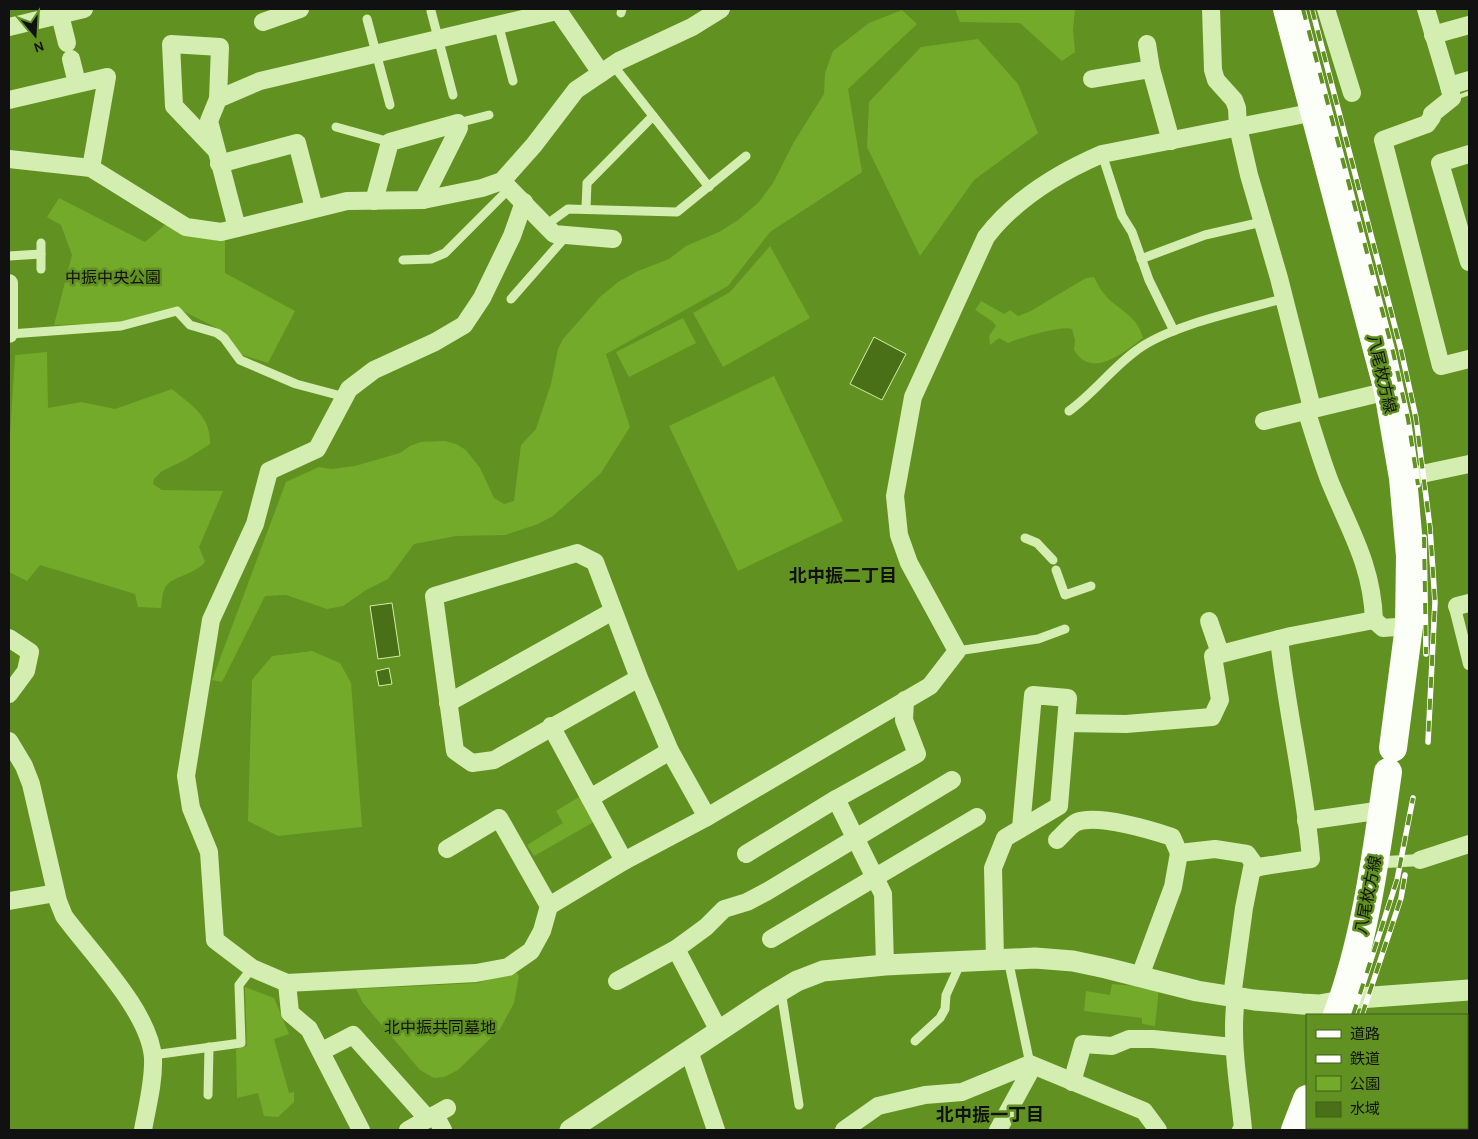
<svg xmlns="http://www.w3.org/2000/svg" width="1478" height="1139" font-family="Karla,'Noto Sans JP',sans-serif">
<rect width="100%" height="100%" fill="#619120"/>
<g fill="#74aa29">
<polygon points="955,9 1075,9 1073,30 1075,52 1062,61 1020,23 960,22"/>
<polygon points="902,10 917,24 848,89 862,172 770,232 728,286 606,354 630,427 601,473 553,516 538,524 505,535 456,536 414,544 388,579 366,590 343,606 327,609 286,595 265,596 222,682 212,680 286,482 319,467 331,469 355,466 400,453 410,446 421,442 445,441 456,444 466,450 480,468 494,498 504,504 514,501 521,445 536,429 551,384 558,349 563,339 600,297 618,282 638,271 669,259 686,246 719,232 738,220 759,202 773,183 794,142 824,94 825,73 833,51 869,23"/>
<polygon points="978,39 1018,84 1038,133 974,180 920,256 867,147 869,102 921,47"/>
<polygon points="59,198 145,242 166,224 225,239 225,273 295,311 268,363 237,353 231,339 219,329 177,308 118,323 54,325 72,255 61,225 47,217"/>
<polygon points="770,246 810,318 723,367 693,313 730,292"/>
<path d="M1094,277C1096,281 1099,287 1102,291C1115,310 1136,312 1143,338C1124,352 1092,380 1074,350L1075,340L1072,329C1061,325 1020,338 1008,343L999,338L990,345L989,336L996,326L992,321L975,310L981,301L1004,314L1010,310L1018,316L1029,312L1086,278Z"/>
<polygon points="683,318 696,343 629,377 616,352"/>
<path d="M47,352L48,408L81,402L115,409L172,389C192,406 211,416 210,444L185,460L162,471L154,479L153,484L162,490L223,491L199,547L205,562C193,576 171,576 165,588C162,593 162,602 161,608L138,607L135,594L40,565L27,581L9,572V452L15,355Z"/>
<polygon points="774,376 843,521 738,571 669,426"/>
<polygon points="312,651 340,663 351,683 362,827 278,836 248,821 252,680 272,656"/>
<polygon points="584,794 599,819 534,856 527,845 563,823 556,811"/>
<polygon points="515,971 519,976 514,1003 500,1029 458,1070 444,1077 434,1078 420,1070 363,1003 356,989 478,983"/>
<polygon points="1112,984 1159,988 1155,1026 1142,1024 1142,1018 1084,1011 1086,991 1110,995"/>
<polygon points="245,987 274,998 289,1034 274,1039 289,1093 294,1092 294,1102 278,1117 264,1116 258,1093 237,1098 236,1049 247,1046"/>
</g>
<g fill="#497016" stroke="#d1efa4">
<polygon points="874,337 906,354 882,400 850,384"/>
<polygon points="392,603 400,656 378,659 370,606"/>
<polygon points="389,668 392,684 379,686 376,671"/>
</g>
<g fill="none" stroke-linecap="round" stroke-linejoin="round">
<polyline stroke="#d1efa4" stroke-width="4.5" points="1458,97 1469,93"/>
<g stroke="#d4edb1" stroke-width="9">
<polyline points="431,11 453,95"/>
<polyline points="621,13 622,9"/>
<polyline points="367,19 390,105"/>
<polyline points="499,27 513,81"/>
<polyline points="613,65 709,187"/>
<polyline points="458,123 489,115"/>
<polyline points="336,127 390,142"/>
<polyline points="1102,154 1122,216 1132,232 1149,280 1174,331"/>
<polyline points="586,208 587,183 653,116"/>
<polyline points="546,225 568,209 677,212 746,156"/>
<polyline points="41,243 41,269"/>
<polyline points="9,256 41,254"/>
<polyline points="1141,259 1205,235 1262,222"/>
<polyline points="403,260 431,259 445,253 510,188"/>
<polyline points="511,299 567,235"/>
<polyline points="10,334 121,326 177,311 190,325 217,333 224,338 240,360 296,384 345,397"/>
<path d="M1069,411C1094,393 1112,368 1137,350C1170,325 1244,310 1285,298"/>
<polyline points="1025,538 1037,543 1053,560"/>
<polyline points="1056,570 1065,595 1091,586"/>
<polyline points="957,651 1038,639 1065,629"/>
<polyline points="1008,959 1030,1064"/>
<polyline points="781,991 799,1105"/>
<polyline points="915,1041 940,1018 945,1009 946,995 961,962"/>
<polyline points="153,1055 241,1043 239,985 252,968"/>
<polyline points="208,1095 209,1047"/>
</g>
<g stroke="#d4edb1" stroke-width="12">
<polyline points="1457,606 1455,608 1469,664"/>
<polyline points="1376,859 1386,862 1420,860"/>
</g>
<g stroke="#d4edb1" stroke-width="18">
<polyline points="557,9 601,73"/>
<polyline points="1211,9 1213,70 1216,80 1234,100 1237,108 1238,127 1249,175 1279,278 1312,408"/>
<polyline points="1326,9 1352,93"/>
<polyline points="1426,9 1449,86 1469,80"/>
<polyline points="60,15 67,43"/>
<polyline points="263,22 300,9"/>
<polyline points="9,27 84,9"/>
<polyline points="1433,35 1469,25"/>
<polyline points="1147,44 1151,69 1171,141"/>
<polyline points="71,59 77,83"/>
<polyline points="1092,79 1151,69"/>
<polyline points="1449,86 1452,98 1432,114 1432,117 1427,124 1383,140 1441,366 1469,359"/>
<polyline points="9,100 107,77 91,168"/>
<polyline points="215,149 174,106 171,44 220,47 218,99"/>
<polyline points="1469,154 1440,163 1469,262"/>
<polyline points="9,159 91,168 186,227 221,232 347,201 423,200 482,188 502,181 534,145 576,90 619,61 692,27 721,9"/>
<polyline points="219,164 297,143 314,208"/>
<polyline points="502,181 554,234 613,239"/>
<polyline points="374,201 390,142 458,123 459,128 423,200"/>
<polyline points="237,228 209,121 218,99 260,81 557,11"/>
<polyline points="9,283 9,334"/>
<path d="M1306,410C1314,434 1321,459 1330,482C1350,531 1372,565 1374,620"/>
<polyline points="1264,421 1388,391"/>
<polyline points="1403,478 1469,464"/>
<polyline points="1457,606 1469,603"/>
<polyline points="1209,621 1220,653"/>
<polyline points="9,638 30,652 26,671 9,694"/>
<polyline points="639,678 494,760 472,763 455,751 434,596 577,553 595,562 639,678 670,751 707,817"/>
<polyline points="448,703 613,611"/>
<polyline points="1066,723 1126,724 1212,717 1220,700 1213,656 1291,636 1374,620 1383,628 1409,626"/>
<polyline points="551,726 624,861"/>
<path d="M9,741L24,766L31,784L58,901L64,916C91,953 150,1012 153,1058C154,1082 147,1107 143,1130"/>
<polyline points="590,798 670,751"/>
<polyline points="836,799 883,894 885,965"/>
<polyline points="1306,821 1383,810"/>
<path d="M1057,840C1063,835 1070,825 1077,822C1098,814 1151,830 1172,837L1179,853L1173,887L1140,976"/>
<polyline points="447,849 499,818 549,906 542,931 531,951 508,967 476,973 287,983 252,968 215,940 209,852 191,808 186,776 211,620 255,524 269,471 317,449 349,389 374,370 435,342 464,325 482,298 512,236 524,202"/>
<polyline points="1179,853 1215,849 1247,854 1257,868"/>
<polyline points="746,854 836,799 917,754 904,720 905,700"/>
<polyline points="1420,860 1469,844"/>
<polyline points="9,901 56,893"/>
<path d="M549,906L624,861L707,817L930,686L957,651L909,563L899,535L895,496L913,397L986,237C1016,198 1058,173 1102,154L1315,112"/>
<polyline points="771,939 977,817"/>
<polyline points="676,949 719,1031"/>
<polyline points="995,959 993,868 1005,838 1059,806 1068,698 1033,695 1021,828"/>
<polyline points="617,981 676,949 706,927 724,909 747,902 766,892 952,780"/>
<polyline points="287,983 290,1013 309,1029 361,1130"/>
<path d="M1233,989L1244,908L1252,868L1311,859C1305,785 1287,713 1279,639"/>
<path d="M1236,997C1230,1042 1239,1085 1243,1129L1241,1130"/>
<polyline points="322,1051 353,1035 428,1119"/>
<polyline points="689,1051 716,1130"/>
<polyline points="1072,1082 1083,1044 1112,1046 1129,1039 1153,1039 1233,1047"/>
<polyline points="435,1115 443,1130"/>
<polyline points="408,1130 447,1108"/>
<polyline points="844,1130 878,1106 925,1095 962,1092 1030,1064 1144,1111 1158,1130"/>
<polyline points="998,1130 1033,1066"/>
</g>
<polyline stroke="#d4edb1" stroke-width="21" points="570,1130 767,999 797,981 823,971 885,965 1035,958 1073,961 1106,968 1197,991 1254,1000 1302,1004 1319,1005 1359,998 1469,990"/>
<g stroke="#fbfff7" stroke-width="28">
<polyline points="1287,9 1388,391 1403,478 1410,556 1409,626 1393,748"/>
<path d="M1337,1015C1366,937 1376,854 1388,772"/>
<polyline points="1295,1130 1307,1099"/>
</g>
<defs>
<g id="rail">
<polyline points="1303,9 1393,352 1408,419 1418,485"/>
<polyline points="1312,9 1401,350 1416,418 1430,528 1435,602 1428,742"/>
<polyline points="1424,537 1426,654"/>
<polyline points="1353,1015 1397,880 1413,798"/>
<polyline points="1362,1015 1401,898 1405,875"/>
<polyline points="1312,1130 1313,1128"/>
<polyline points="1321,1130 1322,1128"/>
</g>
</defs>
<use href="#rail" stroke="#fff" stroke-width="5.5"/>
<use href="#rail" stroke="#619120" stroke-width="4" stroke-dasharray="11" stroke-linecap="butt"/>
</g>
<g text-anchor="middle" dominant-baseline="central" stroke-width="5" stroke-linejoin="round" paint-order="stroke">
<g font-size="16" fill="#111" stroke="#619120">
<text x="113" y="277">中振中央公園</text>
<text x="440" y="1027">北中振共同墓地</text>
</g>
<g font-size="16" fill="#111" stroke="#619120">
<text transform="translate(1382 374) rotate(77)">八尾枚方線</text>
<text transform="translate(1368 895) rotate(-79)">八尾枚方線</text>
</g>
<g font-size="18" font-weight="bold" fill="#111" stroke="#619120">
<text x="843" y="576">北中振二丁目</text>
<text x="990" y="1115">北中振一丁目</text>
</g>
</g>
<rect width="1478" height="1139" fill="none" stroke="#111111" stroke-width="20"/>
<rect x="1306" y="1014" width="162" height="115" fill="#619120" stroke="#415e1a"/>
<rect x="1316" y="1030" width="25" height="8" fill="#fbfff7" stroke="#415e1a"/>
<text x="1350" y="1039" font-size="15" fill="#111111">道路</text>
<rect x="1316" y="1055" width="25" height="8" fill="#ffffff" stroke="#415e1a"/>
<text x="1350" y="1064" font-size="15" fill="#111111">鉄道</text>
<rect x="1316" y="1076" width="25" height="15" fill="#74aa29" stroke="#415e1a"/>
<text x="1350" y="1089" font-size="15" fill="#111111">公園</text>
<rect x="1316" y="1102" width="25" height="15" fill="#497016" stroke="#415e1a"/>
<text x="1350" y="1114" font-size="15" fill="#111111">水域</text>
<g transform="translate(35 35) rotate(162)" stroke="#619120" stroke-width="4" paint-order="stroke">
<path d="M0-4L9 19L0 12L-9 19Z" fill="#111111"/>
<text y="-8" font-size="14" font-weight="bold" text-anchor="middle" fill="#111111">N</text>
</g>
</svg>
